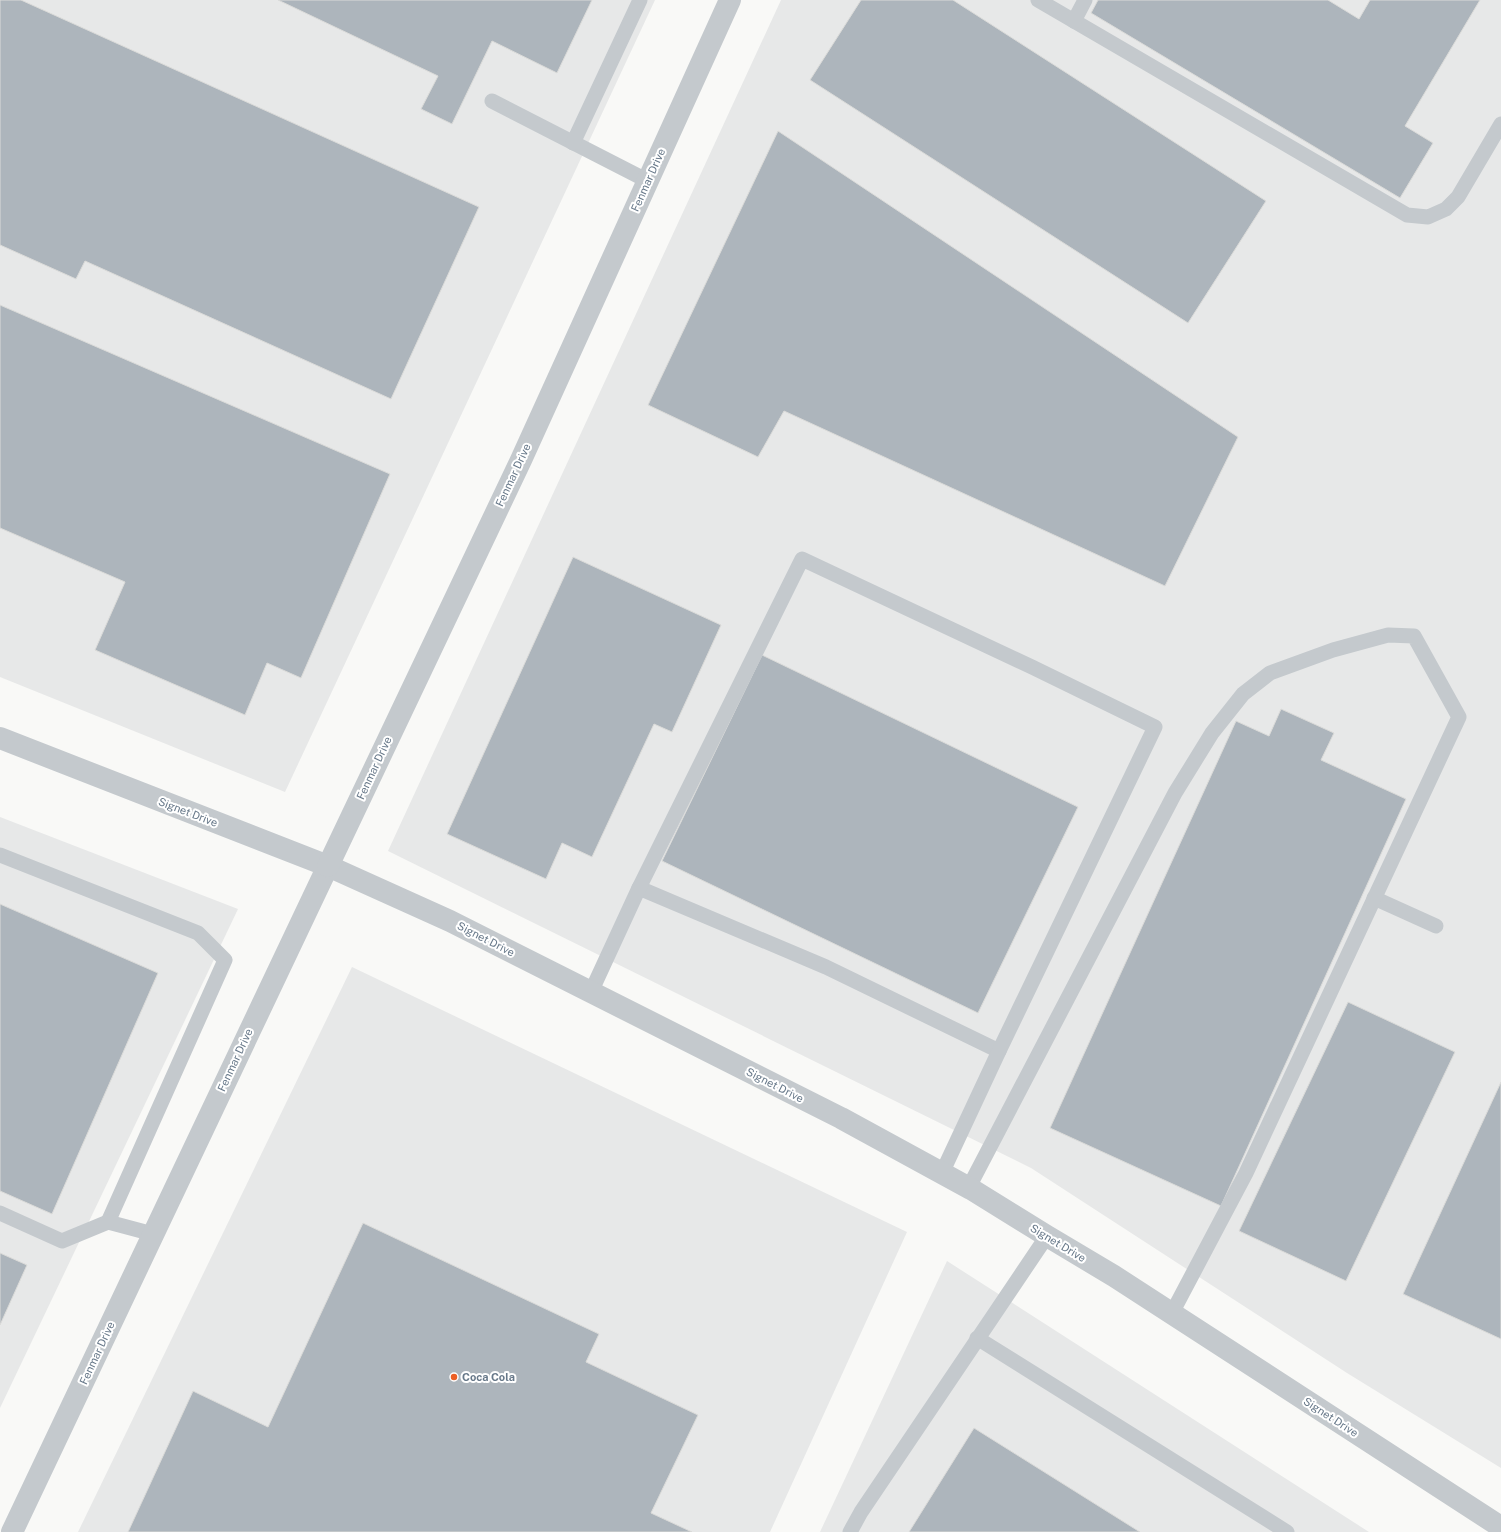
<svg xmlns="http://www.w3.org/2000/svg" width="1501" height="1532" font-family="'Public Sans',sans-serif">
<rect width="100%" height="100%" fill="#f9f9f7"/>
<g fill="#e7e8e8">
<polygon points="0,0 655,0 285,792 0,677"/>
<polygon points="781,0 1501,0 1501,1468 1347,1373 1031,1168 388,851"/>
<polygon points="0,817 238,909 0,1408"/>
<polygon points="352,967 907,1232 770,1532 78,1532"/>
<polygon points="947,1261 1369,1532 820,1532"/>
</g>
<g fill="#adb5bc" stroke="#dbdbd9">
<polygon points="0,0 21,0 479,207 391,399 85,261 76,279 0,245"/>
<polygon points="278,0 592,0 557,73 492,41 452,124 421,109 438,76"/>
<polygon points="861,0 953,0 1266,201 1188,323 810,80"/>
<polygon points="1098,0 1328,0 1359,19 1370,0 1480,0 1405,126 1433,143 1400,198 1091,13"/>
<polygon points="778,131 1238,437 1165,586 784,411 758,457 648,405"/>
<polygon points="0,305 390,474 301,678 267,663 245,715 95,650 125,582 0,528"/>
<polygon points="573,557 721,625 672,732 654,724 592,857 562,843 546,879 447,834"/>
<polygon points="762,655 1078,807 978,1013 662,861"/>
<polygon points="1281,709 1334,733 1321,760 1406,799 1221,1206 1050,1128 1236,721 1269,736"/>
<polygon points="0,904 158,973 52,1214 0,1191"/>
<polygon points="1348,1002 1455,1052 1346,1281 1239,1231"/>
<polygon points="1501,1082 1501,1339 1403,1294"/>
<polygon points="363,1223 599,1334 586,1362 698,1415 651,1513 692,1532 128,1532 193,1391 268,1427"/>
<polygon points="0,1253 27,1265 0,1325"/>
<polygon points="974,1428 1140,1532 909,1532"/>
</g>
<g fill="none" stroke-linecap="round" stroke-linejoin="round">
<g stroke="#c4c9cd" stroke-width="15">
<polyline points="1038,0 1407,215 1428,217 1446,209 1458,197 1501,124"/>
<polyline points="1074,21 1085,0"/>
<polyline points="492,101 648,181"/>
<polyline points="573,143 640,0"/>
<polyline points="0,855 198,933 225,960 108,1222"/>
<polyline points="639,888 826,967 999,1051"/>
<polyline points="1374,898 1436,926"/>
<polyline points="591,992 639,888 802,559 1032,667 1155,727 999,1051 942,1173"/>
<polyline points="969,1187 1175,793 1212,733 1243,694 1270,673 1333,650 1388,635 1414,636 1459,717 1246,1173 1172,1313"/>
<polyline points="0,1213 62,1241 108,1222 153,1234"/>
<polyline points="977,1338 1287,1532"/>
<polyline points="850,1532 861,1512 1047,1236"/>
</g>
<polyline stroke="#c4c9cd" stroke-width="22" points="12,1532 328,866"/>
<g stroke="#c4c9cd" stroke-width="22">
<polyline points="0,738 328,866 450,921 841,1118 971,1189 1047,1236 1114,1276 1501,1527"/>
<polyline points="328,866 521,460 730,0"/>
</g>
</g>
<circle fill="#ec5e24" stroke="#fff" stroke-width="1.5" cx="454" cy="1377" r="4"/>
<g text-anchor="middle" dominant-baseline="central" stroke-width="4" stroke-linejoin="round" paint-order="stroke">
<g font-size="11" fill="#677889" stroke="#fff">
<text transform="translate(648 180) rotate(-66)">Fenmar Drive</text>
<text transform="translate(513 475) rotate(-65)">Fenmar Drive</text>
<text transform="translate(374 768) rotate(-65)">Fenmar Drive</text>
<text transform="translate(188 812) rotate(21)">Signet Drive</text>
<text transform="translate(486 939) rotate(27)">Signet Drive</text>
<text transform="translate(235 1060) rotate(-65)">Fenmar Drive</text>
<text transform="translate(775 1085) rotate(27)">Signet Drive</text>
<text transform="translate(1058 1243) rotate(31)">Signet Drive</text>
<text transform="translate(97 1353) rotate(-65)">Fenmar Drive</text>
<text transform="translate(1331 1417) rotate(33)">Signet Drive</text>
</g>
<g font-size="11" font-weight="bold" fill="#677889" stroke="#fff" text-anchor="start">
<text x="462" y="1377">Coca Cola</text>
</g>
</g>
</svg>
